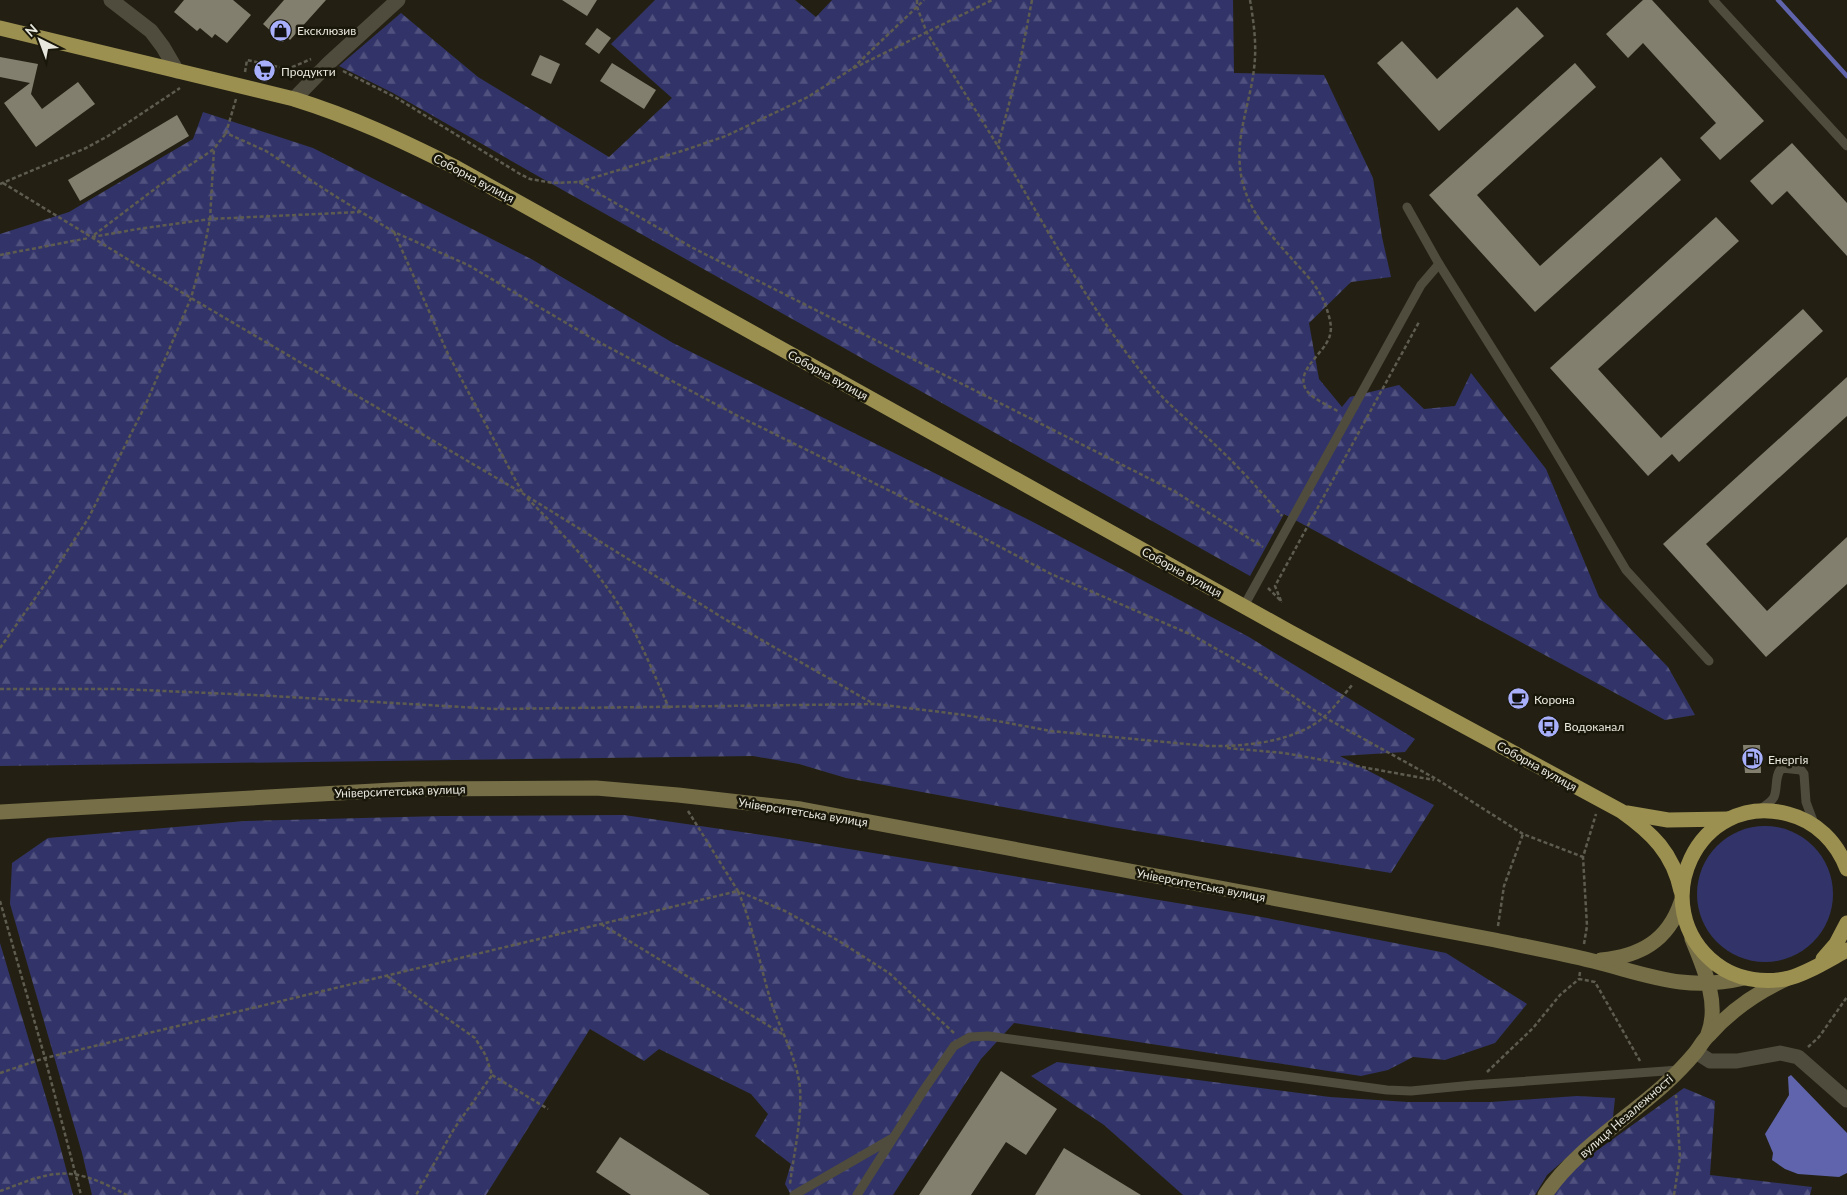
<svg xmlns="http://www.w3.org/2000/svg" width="1847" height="1195" font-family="Lato,sans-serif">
<defs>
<pattern id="forest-firs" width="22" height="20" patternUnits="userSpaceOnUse" patternTransform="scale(1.25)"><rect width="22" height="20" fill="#323469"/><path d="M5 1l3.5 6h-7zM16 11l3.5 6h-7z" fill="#50517e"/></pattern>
</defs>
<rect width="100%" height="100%" fill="#232013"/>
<circle fill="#323469" cx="1765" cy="894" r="68"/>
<g fill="url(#forest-firs)">
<polygon points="655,0 795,0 816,17 832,0 1233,0 1234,73 1324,75 1373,178 1382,237 1391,277 1351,282 1309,323 1319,379 1342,407 1350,397 1399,385 1424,409 1455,406 1471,373 1546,469 1599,597 1668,667 1695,715 1665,720 1284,514 1250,576 536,175 393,93 339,66 401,13 478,77 609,157 672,98 611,44"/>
<polygon points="203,112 313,148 533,260 673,343 1033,522 1249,637 1415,739 1405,752 1340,756 1434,805 1391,873 1112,827 846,778 799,764 753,756 0,766 0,234 69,212 193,139"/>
<polygon points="624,815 776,837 1256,916 1446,953 1527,1004 1495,1043 1445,1060 1413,1057 1388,1070 1361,1076 1014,1023 981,1059 893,1195 791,1195 785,1184 791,1164 755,1136 768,1114 751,1094 659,1049 644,1061 590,1029 486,1195 92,1195 82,1153 10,904 12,863 48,838 245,821 442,816"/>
<polygon points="0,943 56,1131 73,1195 0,1195"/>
<polygon points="1057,1062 1330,1097 1408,1102 1491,1102 1577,1096 1615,1098 1613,1117 1547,1175 1535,1195 1183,1195 1104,1125 1031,1076"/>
<polygon points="1684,1088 1715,1101 1710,1175 1812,1187 1810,1195 1550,1195 1574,1167"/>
</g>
<polygon fill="#5f64ac" points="1791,1075 1847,1133 1847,1173 1839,1177 1798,1174 1785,1169 1772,1160 1773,1153 1765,1134 1789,1095 1788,1077"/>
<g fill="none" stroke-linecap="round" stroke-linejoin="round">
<polyline stroke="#5f64ac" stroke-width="4.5" points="1778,0 1847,76"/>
</g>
<g fill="#827f6f">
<polygon points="184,0 233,0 251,15 227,43 215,34 212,38 200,28 197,31 174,12"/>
<polygon points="284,0 326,0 290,40 287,37 283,42 263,24"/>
<polygon points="562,0 597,0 587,16"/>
<polygon points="1643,0 1652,0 1764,121 1720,160 1700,138 1716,123 1643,43 1628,58 1606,34"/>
<polygon points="1517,7 1544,36 1439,131 1377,63 1402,41 1437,79"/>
<polygon points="597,28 611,38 599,54 585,44"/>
<polygon points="540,55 560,64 551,84 531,75"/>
<polygon points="0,57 38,64 31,94 42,109 78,82 95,104 36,147 4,103 30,83 0,77"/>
<polygon points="612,63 656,90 644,109 600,81"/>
<polygon points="1575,63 1596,87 1477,195 1540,266 1661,157 1681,180 1535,312 1429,195"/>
<polygon points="177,115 189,136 80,201 68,180"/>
<polygon points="1792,143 1847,203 1847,256 1787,191 1772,205 1750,181"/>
<polygon points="1716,217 1739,241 1598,369 1661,438 1803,309 1823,331 1679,462 1672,454 1648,476 1550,368"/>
<polygon points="1847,377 1847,416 1706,544 1767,611 1847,537 1847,584 1766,657 1663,544"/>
<polygon points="1743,745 1760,745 1761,773 1745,773"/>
<polygon points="1001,1071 1057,1109 1026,1155 1006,1142 971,1195 919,1195"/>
<polygon points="620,1137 710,1195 631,1195 596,1172"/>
<polygon points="1064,1148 1141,1195 1035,1195"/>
</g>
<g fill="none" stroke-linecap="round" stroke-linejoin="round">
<g stroke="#5e5c50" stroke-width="2.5" stroke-dasharray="4 2.5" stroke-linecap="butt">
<polyline points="917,0 917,7 927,33 998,146"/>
<path d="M1032,0L1020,62L998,146C1047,229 1093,316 1156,390C1172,408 1191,423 1209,439C1235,463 1259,489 1282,516"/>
<path d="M1250,0C1253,18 1256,38 1255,57C1253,102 1231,138 1243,184C1251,214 1273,238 1293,260C1308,277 1322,290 1328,313C1331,323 1333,332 1327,342C1320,356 1294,373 1307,391C1314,400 1330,406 1339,412"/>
<polyline points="853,68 924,0"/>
<polyline points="343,71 395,97 520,174 530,179 553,183 579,182 693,248 1174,491 1263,547"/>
<polyline points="245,72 247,60 288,69 311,59"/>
<polyline points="236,99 226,133 266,151 335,196 394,232 468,265 595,340 738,416 959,525 1051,574 1192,635 1259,673 1324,717 1438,780 1523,834 1583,857"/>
<polyline points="579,182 685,150 726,136 808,97 850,70 992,0"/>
<polyline points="3,183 191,298 522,493 723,618 874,704"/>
<polyline points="0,184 86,148 108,136 180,88"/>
<polyline points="394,232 448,354 522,492"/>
<polyline points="94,235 160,185 214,149 226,133"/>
<polyline points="92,237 138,229 210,219 360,212"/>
<polyline points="0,255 89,238"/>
<path d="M527,498C561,532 595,567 621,608C640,639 654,674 669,708"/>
<polyline points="1268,588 1282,602"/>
<polyline points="1281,601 1275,586 1419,322"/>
<polyline points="0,648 50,577 88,519 145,406 191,298 202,259 210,219 214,149"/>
<path d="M0,689H119L254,695L496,709L875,704L965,715L1051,731L1207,746C1243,747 1297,742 1325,716C1336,706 1344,694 1353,684"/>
<polyline points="1227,748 1284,753 1434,780"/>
<polyline points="688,811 738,891 785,911 839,941 889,973 954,1033"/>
<polyline points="0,901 45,1058 81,1195"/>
<polyline points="601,924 784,1035"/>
<polyline points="1498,926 1504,886 1523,834"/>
<polyline points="1584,944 1587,926 1583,857 1596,814"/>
<polyline points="1580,972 1579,979 1595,982 1640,1061"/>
<polyline points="387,976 475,1038 486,1056 492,1075 454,1129 416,1195"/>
<polyline points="1808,1047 1819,1037 1847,997"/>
<polyline points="1487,1072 1533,1028 1560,995 1579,979"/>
<path d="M0,1073L45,1058L738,891C754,928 760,967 772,1005C782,1033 797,1059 800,1088C802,1120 794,1152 790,1184"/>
<polyline points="492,1075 548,1109"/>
<path d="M0,1191C18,1185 37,1176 56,1174C81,1171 106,1184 127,1195"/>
<polyline points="1674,1195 1680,1157 1676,1095"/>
</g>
<g stroke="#4f4c3d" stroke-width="9">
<polyline points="1713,0 1847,146"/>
<polyline points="1407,207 1439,264 1537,420 1626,570 1709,661"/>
<polyline points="1244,606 1421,285 1439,264"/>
<path d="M1757,811C1763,807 1771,803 1774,797C1778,788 1774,775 1782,768L1801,770L1804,774L1806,802L1815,826"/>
<polyline points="794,1195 891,1139"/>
<polyline points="857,1195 923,1091 954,1046 970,1037 988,1036 1387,1090 1411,1091 1473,1085 1679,1070"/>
</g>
<g stroke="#4f4c3d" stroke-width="15">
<polyline points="111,0 151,31 163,47 177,71"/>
<polyline points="294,99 329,63 398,0"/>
<polyline points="1696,1052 1710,1061 1737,1061 1780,1053 1798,1057 1847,1100"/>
</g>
<g stroke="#766e47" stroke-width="15">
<path d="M0,812L410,789L596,788L678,795L801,809L1495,940C1528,947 1561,953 1593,961C1649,975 1685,992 1744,978"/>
<path d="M1692,939C1704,968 1720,1004 1708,1034"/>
<path d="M1601,960C1640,956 1668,941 1681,902"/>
<path d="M1545,1195C1572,1153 1625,1120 1663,1086C1674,1076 1685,1065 1695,1053C1700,1047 1703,1040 1709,1035C1731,1010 1756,993 1786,979"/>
</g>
<g stroke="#9c9051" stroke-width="15">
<path d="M0,28L294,99C352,117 401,140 455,167L1290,632L1621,811C1652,833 1673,853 1681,891"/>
<polyline points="1627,813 1668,820 1728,819"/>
<path d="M1847,869C1837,842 1816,821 1788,814C1698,790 1643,907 1716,964C1736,979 1761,983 1785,979C1803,976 1830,959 1847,950"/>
<polyline points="1823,959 1836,944 1847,923"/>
</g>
</g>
<defs>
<symbol id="shop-disc" viewBox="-11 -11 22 22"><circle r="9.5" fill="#a8b0fc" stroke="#19170a"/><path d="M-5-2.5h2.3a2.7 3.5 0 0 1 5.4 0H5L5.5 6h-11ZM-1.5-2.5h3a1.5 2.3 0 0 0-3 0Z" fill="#111"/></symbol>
<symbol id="supermarket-disc" viewBox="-11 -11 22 22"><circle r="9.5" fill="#a8b0fc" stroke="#19170a"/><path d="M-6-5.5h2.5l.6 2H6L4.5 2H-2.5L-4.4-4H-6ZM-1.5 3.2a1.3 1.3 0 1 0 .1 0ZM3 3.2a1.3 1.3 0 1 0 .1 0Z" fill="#111"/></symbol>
<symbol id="cafe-disc" viewBox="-11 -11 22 22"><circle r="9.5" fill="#a8b0fc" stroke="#19170a"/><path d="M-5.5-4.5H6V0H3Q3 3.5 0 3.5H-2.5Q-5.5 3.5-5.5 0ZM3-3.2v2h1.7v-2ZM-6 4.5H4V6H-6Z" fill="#111"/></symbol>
<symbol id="bus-disc" viewBox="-11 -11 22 22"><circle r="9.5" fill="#a8b0fc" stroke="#19170a"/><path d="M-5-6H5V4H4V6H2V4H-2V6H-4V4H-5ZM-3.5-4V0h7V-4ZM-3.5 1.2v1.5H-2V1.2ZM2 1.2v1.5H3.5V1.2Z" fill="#111"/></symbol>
<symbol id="fuel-disc" viewBox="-11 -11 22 22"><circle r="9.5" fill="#a8b0fc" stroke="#19170a"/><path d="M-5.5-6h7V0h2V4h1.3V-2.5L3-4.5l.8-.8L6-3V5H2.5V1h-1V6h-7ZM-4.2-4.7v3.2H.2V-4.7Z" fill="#111"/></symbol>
</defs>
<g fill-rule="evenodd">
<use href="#shop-disc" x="268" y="18" width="25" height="25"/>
<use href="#supermarket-disc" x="252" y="58" width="25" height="25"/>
<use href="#cafe-disc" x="1506" y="686" width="25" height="25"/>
<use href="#bus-disc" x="1536" y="714" width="25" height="25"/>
<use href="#fuel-disc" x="1740" y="746" width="25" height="25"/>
</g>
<g text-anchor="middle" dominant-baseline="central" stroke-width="5" stroke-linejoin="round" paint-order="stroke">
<g font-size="12" fill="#e8e7de" stroke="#19170a" text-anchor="start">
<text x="297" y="30">Ексклюзив</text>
<text x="281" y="71">Продукти</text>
<text x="1534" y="699">Корона</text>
<text x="1564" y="726">Водоканал</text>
<text x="1768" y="759">Енергія</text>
</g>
<g font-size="12" fill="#e8e7de" stroke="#19170a">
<text transform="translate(474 178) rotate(28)">Соборна вулиця</text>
<text transform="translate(828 375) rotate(29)">Соборна вулиця</text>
<text transform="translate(1182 572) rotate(29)">Соборна вулиця</text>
<text transform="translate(1537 766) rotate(29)">Соборна вулиця</text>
<text transform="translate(400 791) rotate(-2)">Університетська вулиця</text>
<text transform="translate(803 812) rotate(9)">Університетська вулиця</text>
<text transform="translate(1201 885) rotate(11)">Університетська вулиця</text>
<text transform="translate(1626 1116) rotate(-41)">вулиця Незалежності</text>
</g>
</g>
<g transform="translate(40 40) rotate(318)" stroke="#19170a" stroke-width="4" paint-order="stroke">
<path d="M0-4L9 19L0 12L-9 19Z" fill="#e8e7de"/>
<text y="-8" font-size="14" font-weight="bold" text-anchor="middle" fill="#e8e7de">N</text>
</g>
</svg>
